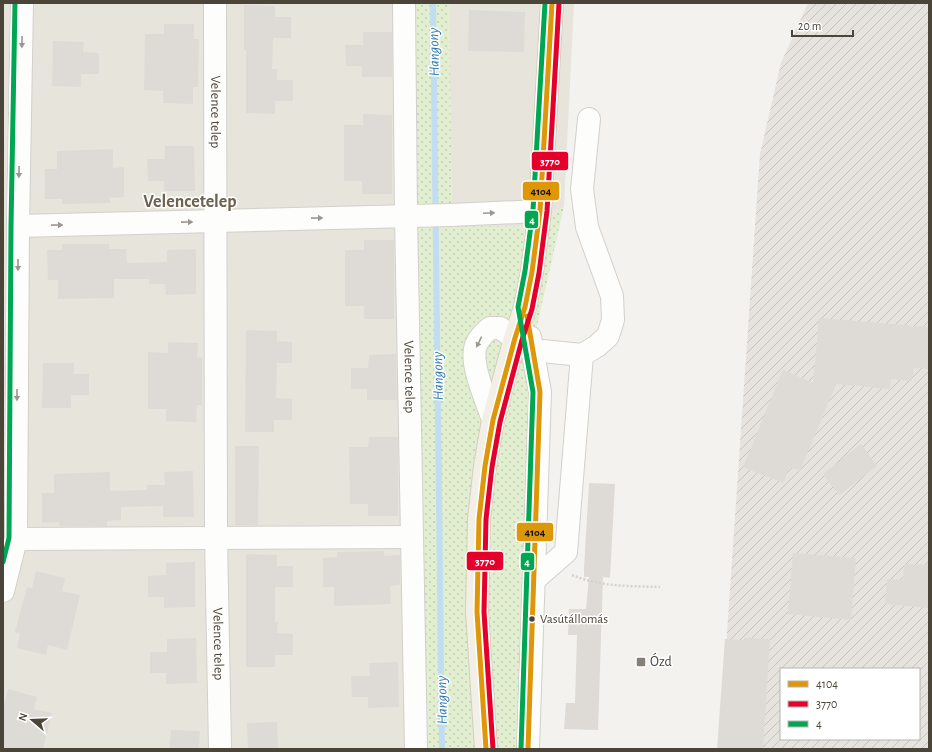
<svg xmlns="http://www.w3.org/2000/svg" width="932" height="752" font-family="'Alegreya Sans',sans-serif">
<defs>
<pattern id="industrial-furrows" width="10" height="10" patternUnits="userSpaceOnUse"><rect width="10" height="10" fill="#e6e2de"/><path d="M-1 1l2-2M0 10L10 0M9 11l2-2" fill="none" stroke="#c7c3bf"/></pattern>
<pattern id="grass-dots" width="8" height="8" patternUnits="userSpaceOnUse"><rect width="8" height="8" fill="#e1eecf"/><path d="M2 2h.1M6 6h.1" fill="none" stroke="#c3cdb2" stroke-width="1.8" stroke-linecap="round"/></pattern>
</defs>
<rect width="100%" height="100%" fill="#f4f2ee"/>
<g fill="#e7e4dc">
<polygon points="3,3 395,3 422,749 3,749"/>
<polygon points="449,3 574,3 564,206 531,227 452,225"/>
</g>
<path fill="url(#industrial-furrows)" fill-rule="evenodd" d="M808,3H929V749H719L760,154L781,63ZM781,669H919V739H781Z"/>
<polygon fill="url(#grass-dots)" points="395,3 449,3 452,225 531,227 564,206 528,366 523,749 422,749"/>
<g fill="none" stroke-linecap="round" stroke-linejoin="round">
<polyline stroke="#c0ddf1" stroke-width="6" points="433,3 442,749"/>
</g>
<g fill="#dedbd6">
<polygon points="244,5 275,6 275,17 291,17 291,38 273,38 272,69 277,69 277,80 293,80 293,101 275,101 275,114 246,113 246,50 244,50"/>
<polygon points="469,10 525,12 524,52 468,51"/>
<polygon points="164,24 194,24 194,39 199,39 198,87 193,87 193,104 163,103 163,91 144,90 145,34 164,34"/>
<polygon points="363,32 392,32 392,77 362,77 362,66 346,66 345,45 363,45"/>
<polygon points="53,41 84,42 83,52 99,53 99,74 81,74 81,87 52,86"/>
<polygon points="363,114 392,115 392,194 362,194 362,181 344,181 344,125 363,125"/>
<polygon points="165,146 194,146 195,191 164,191 164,181 148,181 147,159 165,159"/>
<polygon points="113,149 113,168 124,167 124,197 110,198 110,203 62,204 62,199 45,199 45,169 57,169 57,151"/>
<polygon points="364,240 394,240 394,319 364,319 364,306 345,306 345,250 364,250"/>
<polygon points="62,244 109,244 109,249 126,249 127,263 167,262 167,250 196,249 196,294 166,295 165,284 149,284 149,279 114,279 114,298 58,299 58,280 48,280 47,250 62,250"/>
<polygon points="819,318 929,327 929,369 914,368 912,381 891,379 890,389 836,384 800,471 790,467 783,483 743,467 783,370 813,383"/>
<polygon points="246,330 277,331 277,341 292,342 292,363 277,363 276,398 292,399 292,420 274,420 274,432 245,432"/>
<polygon points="168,342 198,343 197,357 202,358 202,405 197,405 196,422 166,421 166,409 148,409 148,352 168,353"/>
<polygon points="396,354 397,400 367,400 367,389 351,389 351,368 368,368 369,355"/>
<polygon points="43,363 74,363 74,374 89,374 89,395 71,395 71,408 42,408"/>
<polygon points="369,437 398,437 398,516 368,516 368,504 350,504 349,447 368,447"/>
<polygon points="861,444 877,466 839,495 823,474"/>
<polygon points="235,446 259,446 258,525 235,525"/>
<polygon points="193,471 194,517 163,517 163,506 121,507 121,520 107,521 107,526 60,526 59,522 42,523 42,493 54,493 54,474 110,472 110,491 147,490 147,485 165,485 164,472"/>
<polygon points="589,483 615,484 610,578 603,577 598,730 564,729 566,703 575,703 577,635 568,635 569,609 586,609 589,577 584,577 584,569"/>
<polygon points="384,551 384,556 400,555 400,585 390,586 391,604 334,606 334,587 323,587 323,558 337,557 337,552"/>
<polygon points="793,553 856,558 851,620 788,614"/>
<polygon points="246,554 277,555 277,566 293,566 293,587 275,587 275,622 278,622 277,633 293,634 293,655 275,655 275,667 246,667"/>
<polygon points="195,562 195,607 164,608 164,597 148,597 148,576 166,575 166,563"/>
<polygon points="904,564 929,565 929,608 885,604 887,579 903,580"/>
<polygon points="36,571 65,578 62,591 80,595 67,650 48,645 46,655 17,648 20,634 15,632 27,587 32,588"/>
<polygon points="196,638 197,683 166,684 166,673 150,673 150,652 167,652 167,639"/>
<polygon points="744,638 770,639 763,749 717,749 725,639 744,640"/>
<polygon points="398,662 399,707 368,708 368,697 352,697 351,676 370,676 369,663"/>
<polygon points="8,689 37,697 34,709 52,713 43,749 3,749 3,708"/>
<polygon points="277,722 278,749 248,749 247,723"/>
<polygon points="171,730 200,731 199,749 169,749"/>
</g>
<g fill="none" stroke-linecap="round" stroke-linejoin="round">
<defs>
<g id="minor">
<path id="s1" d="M215,3L216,538L220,749"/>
<path id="s2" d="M404,3L406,216L416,749"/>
<polyline points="18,226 450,215 540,211"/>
<path d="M493,420C487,401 469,364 476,345C479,338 484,333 490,328H500L532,350L582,355L597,346L608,336L613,320L612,296L587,227L582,189L589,119"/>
<polyline points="16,539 411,537"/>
<polyline points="534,580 566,552 582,355"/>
<polyline points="3,591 16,539 18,226 22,3"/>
<polyline points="528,749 540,392 530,337"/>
</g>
<polyline id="major" points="486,749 477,612 479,519 485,466 493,420 515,338 525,307 532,272 540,211 552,3"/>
</defs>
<use href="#minor" stroke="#d2d0cb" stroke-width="24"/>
<use href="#major" stroke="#d6cebb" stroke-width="24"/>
<path stroke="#d3d2cc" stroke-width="2.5" stroke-dasharray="2 2" stroke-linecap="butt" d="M572,575C601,587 629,586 660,587"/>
<use href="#minor" stroke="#fdfdfc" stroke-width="22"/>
<use href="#major" stroke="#f2efe6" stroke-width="22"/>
<defs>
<g id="bus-1">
<polyline points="527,316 540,392 528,749"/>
<polyline points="486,749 477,612 479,519 485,466 493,420 515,338 525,307 532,272 540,211 552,3"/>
</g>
<polyline id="bus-2" points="493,749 484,612 486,519 492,467 500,422 522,340 532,309 539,273 547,211 559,3"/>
<g id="bus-3">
<polyline points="3,562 9,538 11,226 15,3"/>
<polyline points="521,749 533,392 518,307 525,271 533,210 545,3"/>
</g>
</defs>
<use href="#bus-1" stroke="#fff" stroke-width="8"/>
<use href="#bus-2" stroke="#fff" stroke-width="8"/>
<use href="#bus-3" stroke="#fff" stroke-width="8"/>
<use href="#bus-1" stroke="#dd9709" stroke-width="5"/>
<use href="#bus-2" stroke="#e4002b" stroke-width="5"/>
<use href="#bus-3" stroke="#00a651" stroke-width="5"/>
</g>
<defs><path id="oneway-solid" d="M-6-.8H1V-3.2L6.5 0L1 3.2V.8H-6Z"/></defs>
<g fill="#9b9791">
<use href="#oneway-solid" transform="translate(22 42) rotate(91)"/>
<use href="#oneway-solid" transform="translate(19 172) rotate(91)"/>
<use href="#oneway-solid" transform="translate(489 213) rotate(-3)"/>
<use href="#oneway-solid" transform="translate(317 218) rotate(-1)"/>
<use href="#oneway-solid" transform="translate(187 222) rotate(-1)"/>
<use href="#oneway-solid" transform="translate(57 225) rotate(-1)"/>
<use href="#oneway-solid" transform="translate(18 265) rotate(90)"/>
<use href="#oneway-solid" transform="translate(479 342) rotate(116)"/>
<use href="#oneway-solid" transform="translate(17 395) rotate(90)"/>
</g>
<circle fill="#4b4439" stroke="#fff" stroke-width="1.5" cx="532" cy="619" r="3.5"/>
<rect fill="#868178" stroke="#fff" stroke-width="1.5" x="636" y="657" width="10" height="10" rx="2"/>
<g text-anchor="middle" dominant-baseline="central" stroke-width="3" stroke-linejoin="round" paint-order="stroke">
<g font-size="13" fill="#4b4439" stroke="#fff" text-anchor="start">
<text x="540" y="619">Vasútállomás</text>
</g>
<g font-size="14" fill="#4b4439" stroke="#fff">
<text stroke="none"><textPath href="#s1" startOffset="109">Velence telep</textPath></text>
<text stroke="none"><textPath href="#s2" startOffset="374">Velence telep</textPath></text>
<text stroke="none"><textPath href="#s1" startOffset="641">Velence telep</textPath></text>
</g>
<g font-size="14" fill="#4b4439" stroke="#fff" text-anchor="start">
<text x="650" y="662">Ózd</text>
</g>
<g font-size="15" font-style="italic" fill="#2e7ab2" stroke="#fff">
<text transform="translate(434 52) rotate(-91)">Hangony</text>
<text transform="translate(438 376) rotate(-91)">Hangony</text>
<text transform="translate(442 700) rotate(-91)">Hangony</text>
</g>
<g font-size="18" font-weight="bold" fill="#6e6250" stroke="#fff">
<text x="190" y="202">Velencetelep</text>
</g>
</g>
<g stroke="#fff" stroke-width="1.5">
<rect x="531" y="151" width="38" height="20" rx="4" fill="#e4002b"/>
<rect x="522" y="181" width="38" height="20" rx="4" fill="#dd9709"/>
<rect x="524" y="210" width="15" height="19" rx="4" fill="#00a651"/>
<rect x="516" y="522" width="38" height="20" rx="4" fill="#dd9709"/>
<rect x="466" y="551" width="38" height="20" rx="4" fill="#e4002b"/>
<rect x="520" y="552" width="15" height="19" rx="4" fill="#00a651"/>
</g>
<g font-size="11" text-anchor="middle" font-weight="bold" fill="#fff">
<text x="550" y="165">3770</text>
<text x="532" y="224">4</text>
<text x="485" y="565">3770</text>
<text x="527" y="566">4</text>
</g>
<g font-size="11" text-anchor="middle" font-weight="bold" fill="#111">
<text x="541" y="195">4104</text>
<text x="535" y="536">4104</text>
</g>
<rect width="932" height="752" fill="none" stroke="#4b4439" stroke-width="8"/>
<rect x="780" y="668" width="140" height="72" fill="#ffffff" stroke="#b7b4b0"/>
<rect x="788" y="681" width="20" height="6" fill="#dd9709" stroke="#b7b4b0"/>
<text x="816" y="688" font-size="12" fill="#4b4439">4104</text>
<rect x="788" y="701" width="20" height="6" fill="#e4002b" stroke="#b7b4b0"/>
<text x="816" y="708" font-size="12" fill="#4b4439">3770</text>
<rect x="788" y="721" width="20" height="6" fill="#00a651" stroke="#b7b4b0"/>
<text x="816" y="728" font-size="12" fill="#4b4439">4</text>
<g transform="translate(32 720) rotate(289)" stroke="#ffffff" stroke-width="3" paint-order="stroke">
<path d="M0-3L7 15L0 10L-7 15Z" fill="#4b4439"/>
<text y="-6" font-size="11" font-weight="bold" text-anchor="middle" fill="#4b4439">N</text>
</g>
<path d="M792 30v6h61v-6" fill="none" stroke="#4b4439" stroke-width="2"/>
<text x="798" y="30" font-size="12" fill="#4b4439" stroke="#ffffff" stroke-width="3" paint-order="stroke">20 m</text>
</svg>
